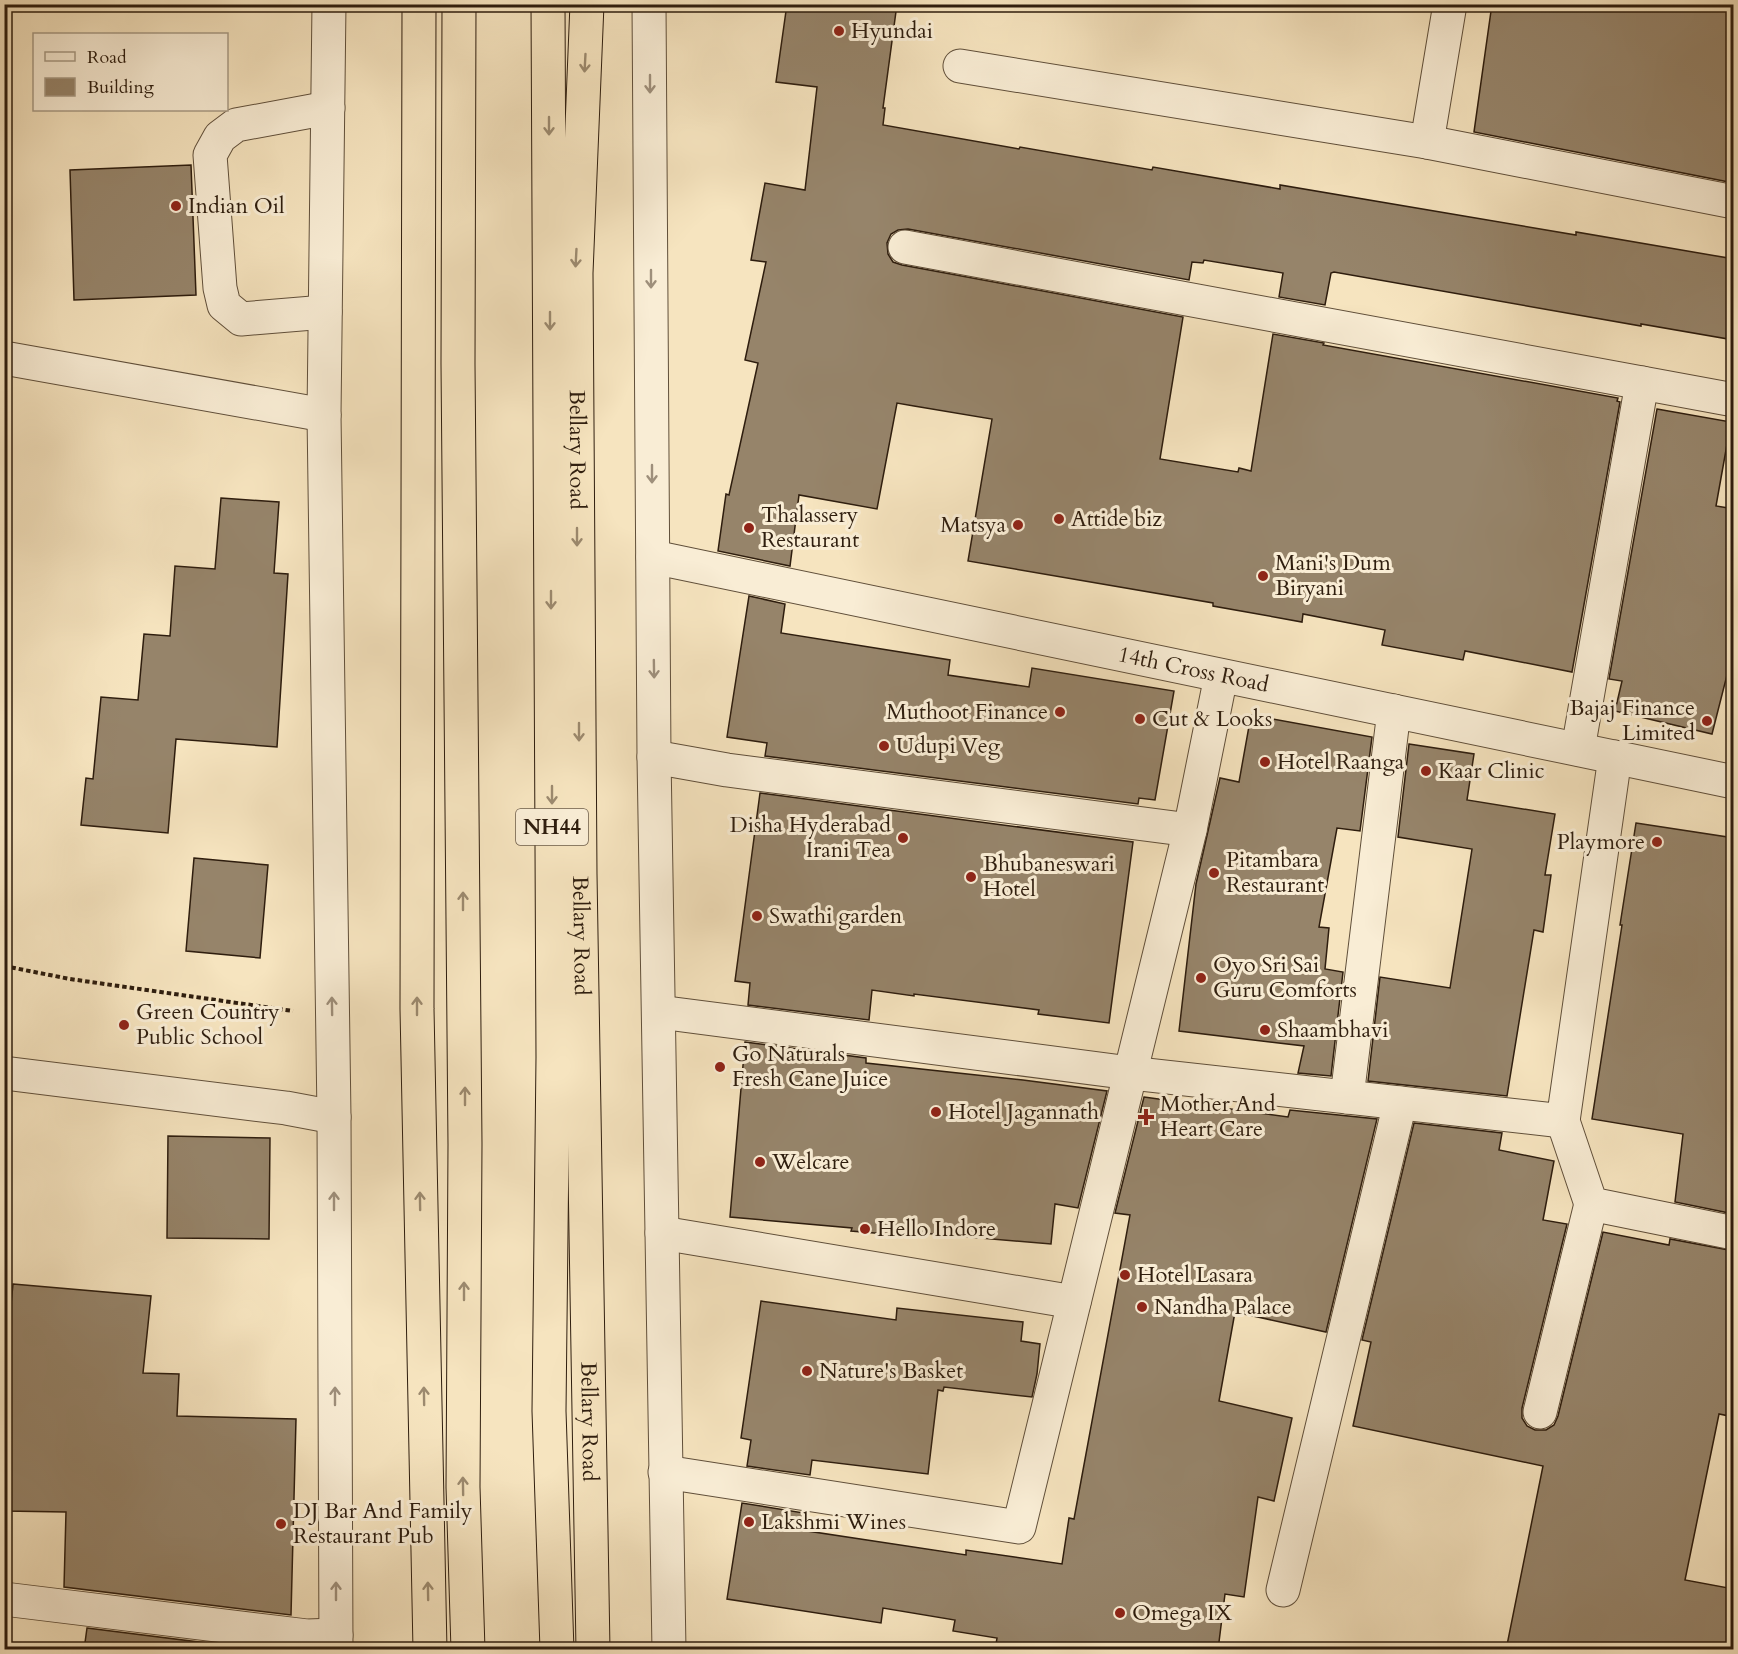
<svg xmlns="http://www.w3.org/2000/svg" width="1738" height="1654" font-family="Cardo,serif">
<rect width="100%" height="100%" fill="#f6e4bf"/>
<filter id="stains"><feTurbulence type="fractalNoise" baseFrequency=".00333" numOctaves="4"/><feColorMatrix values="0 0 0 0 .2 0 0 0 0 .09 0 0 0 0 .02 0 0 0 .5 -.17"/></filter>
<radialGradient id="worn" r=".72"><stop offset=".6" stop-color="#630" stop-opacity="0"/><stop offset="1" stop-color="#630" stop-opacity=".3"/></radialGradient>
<g fill="#96846a" stroke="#2e1d0e" stroke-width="1.5">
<polygon points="787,4 897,4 883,108 885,108 883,125 1019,149 1020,147 1152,170 1153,167 1280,189 1280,185 1576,235 1576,232 1734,259 1734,340 1641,324 1641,326 1334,272 1331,273 1325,305 1279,297 1283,273 1204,260 1203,263 1192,262 1189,280 908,229 898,230 891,234 887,243 888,254 893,262 902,265 1183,317 1160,459 1238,472 1239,468 1251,471 1273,334 1324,343 1323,345 1618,398 1617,401 1620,402 1572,672 1465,651 1463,660 1382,645 1385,630 1303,614 1302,622 1213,606 1213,603 968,561 992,419 914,406 897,403 877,509 799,495 790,566 718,551 726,494 729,495 758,363 745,360 766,262 751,260 765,183 805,190 817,87 776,82"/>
<polygon points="1492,4 1734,4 1734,183 1474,132"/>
<polygon points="191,165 196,295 74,300 70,170"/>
<polygon points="1657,409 1731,422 1716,506 1734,509 1734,676 1727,675 1712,734 1615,711 1622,681 1609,679"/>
<polygon points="221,498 279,502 274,573 288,574 277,747 176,739 168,833 81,825 86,778 93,779 101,697 138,700 144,634 170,636 175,566 215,569"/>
<polygon points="749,596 785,604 781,633 950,660 948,675 1029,687 1032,668 1174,691 1155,800 1139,798 1138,804 765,756 767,743 727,737"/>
<polygon points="1251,715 1372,737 1360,831 1337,828 1319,927 1329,928 1325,969 1343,972 1331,1076 1298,1073 1304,1046 1179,1031 1196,884 1220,778 1239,782"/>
<polygon points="1409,744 1474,754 1467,800 1555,814 1545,875 1551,875 1543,932 1534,930 1507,1096 1368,1081 1380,977 1450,988 1472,849 1398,837"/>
<polygon points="760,793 1133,842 1109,1023 1038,1014 1039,1010 914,994 914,996 872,990 869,1020 748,1005 750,983 735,981"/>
<polygon points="1636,823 1734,838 1734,1214 1675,1202 1683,1134 1592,1119 1622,925 1620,925"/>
<polygon points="194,858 268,865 260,958 186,951"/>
<polygon points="745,1042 866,1058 866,1063 1023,1080 1107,1091 1078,1208 1055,1204 1051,1244 922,1233 922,1237 851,1231 852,1228 730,1217"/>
<polygon points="1144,1097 1288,1117 1290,1110 1377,1119 1326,1332 1235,1312 1219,1401 1292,1418 1274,1501 1258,1497 1244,1597 1225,1594 1218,1650 995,1650 997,1638 953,1631 955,1620 883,1608 881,1623 727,1599 742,1503 804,1513 801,1530 966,1555 966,1550 1062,1564 1069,1518 1074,1519 1130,1215 1115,1213"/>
<polygon points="1414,1123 1502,1133 1499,1150 1554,1161 1543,1220 1567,1224 1522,1408 1522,1418 1527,1426 1535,1430 1546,1430 1554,1425 1558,1416 1603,1232 1669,1245 1670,1239 1734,1251 1734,1417 1719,1414 1685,1580 1734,1589 1734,1650 1506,1650 1543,1466 1353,1426 1371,1342 1362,1340"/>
<polygon points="168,1136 270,1138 269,1239 167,1238"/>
<polygon points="13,1284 151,1296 143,1373 179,1374 177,1416 296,1419 291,1615 64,1587 66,1512 4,1511 4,1376"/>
<polygon points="761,1301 896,1320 897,1308 1023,1322 1021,1341 1040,1344 1037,1374 1032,1397 944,1387 943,1391 938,1390 928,1474 812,1460 810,1475 747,1466 751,1440 741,1438"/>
<polygon points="87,1628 263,1650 84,1650"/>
</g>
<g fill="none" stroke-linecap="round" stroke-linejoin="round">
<defs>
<g id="minor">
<polyline points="329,4 324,415 334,1117 336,1650"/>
<polyline points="649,4 654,757 669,1650"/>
<polyline points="960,66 1427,142 1734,202"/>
<polyline points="1427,142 1450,4"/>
<polyline points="905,247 1734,400"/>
<polyline points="325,312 241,319 224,305 220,288 210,155 220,137 236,125 328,108"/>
<polyline points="4,358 324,415"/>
<path id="s1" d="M653,557L1734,782"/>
<polyline points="1578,749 1642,383"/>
<polyline points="654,757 727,770 1190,830"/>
<polyline points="659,1012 1130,1073 1563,1121 1615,757"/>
<polyline points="4,1073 286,1108 334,1117"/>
<polyline points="1347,1097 1394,711"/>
<polyline points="1563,1121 1591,1204 1734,1233"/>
<polyline points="662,1233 1074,1302"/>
<polyline points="1540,1412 1591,1204"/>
<polyline points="665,1472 1019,1527 1190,830 1221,676"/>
<polyline points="1283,1590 1400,1103"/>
<polyline points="4,1599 307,1636 336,1635"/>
</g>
<g id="highway">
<polyline points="419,4 417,1009 430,1650"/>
<polyline points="459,4 458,364 465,1144 463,1487 468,1650"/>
<polyline points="548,4 553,1057 549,1411 557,1650"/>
<path id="s2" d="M587,4L576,273L580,874L593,1650"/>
</g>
</defs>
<use href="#minor" stroke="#604f3a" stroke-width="35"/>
<use href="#highway" stroke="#2e1d0e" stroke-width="35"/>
<polyline stroke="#2e1d0e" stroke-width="4" stroke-dasharray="4.5 3" stroke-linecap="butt" points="4,966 70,979 293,1011"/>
<use href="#minor" stroke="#f9edd5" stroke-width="33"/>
<use href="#highway" stroke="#f6e4bf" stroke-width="33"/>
</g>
<defs><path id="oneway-shaft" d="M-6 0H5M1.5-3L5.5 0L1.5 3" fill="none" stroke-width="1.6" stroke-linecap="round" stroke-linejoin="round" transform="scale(1.5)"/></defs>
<g stroke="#9c8a6f">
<use href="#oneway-shaft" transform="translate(585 63) rotate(93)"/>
<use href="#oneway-shaft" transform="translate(549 126) rotate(90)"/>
<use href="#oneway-shaft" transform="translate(576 258) rotate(93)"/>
<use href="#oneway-shaft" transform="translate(550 321) rotate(90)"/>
<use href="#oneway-shaft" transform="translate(577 537) rotate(90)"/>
<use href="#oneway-shaft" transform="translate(551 600) rotate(90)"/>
<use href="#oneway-shaft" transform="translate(579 732) rotate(90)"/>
<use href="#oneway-shaft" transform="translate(552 795) rotate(90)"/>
<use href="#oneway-shaft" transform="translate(463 901) rotate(-90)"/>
<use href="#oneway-shaft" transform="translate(417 1006) rotate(-90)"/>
<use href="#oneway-shaft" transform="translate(465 1096) rotate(-90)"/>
<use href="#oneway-shaft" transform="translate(420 1201) rotate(-91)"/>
<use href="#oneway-shaft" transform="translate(464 1291) rotate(-90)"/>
<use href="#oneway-shaft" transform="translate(424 1396) rotate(-91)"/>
<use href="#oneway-shaft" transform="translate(463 1486) rotate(-91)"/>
<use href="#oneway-shaft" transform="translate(428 1591) rotate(-91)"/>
</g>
<g stroke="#9e8f7b">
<use href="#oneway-shaft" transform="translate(650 84) rotate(90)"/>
<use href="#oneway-shaft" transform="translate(651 279) rotate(90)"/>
<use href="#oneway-shaft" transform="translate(652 474) rotate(90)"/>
<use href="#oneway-shaft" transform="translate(654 669) rotate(89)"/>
<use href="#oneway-shaft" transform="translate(332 1006) rotate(-91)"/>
<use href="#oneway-shaft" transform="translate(334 1201) rotate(-90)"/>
<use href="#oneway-shaft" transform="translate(335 1396) rotate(-90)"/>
<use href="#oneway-shaft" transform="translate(336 1591) rotate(-90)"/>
</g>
<g fill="#8f2418" stroke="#f9edd5" stroke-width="2">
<circle cx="839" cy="31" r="6"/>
<circle cx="176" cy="206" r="6"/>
<circle cx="1059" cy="519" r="6"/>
<circle cx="1018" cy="525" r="6"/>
<circle cx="749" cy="528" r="6"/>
<circle cx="1263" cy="576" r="6"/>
<circle cx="1060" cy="712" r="6"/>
<circle cx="1140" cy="719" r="6"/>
<circle cx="1707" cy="721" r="6"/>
<circle cx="884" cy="746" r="6"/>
<circle cx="1265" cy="762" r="6"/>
<circle cx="1426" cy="771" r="6"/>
<circle cx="903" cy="838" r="6"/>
<circle cx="1657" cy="842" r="6"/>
<circle cx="1214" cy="873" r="6"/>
<circle cx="971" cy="877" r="6"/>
<circle cx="757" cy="916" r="6"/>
<circle cx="1201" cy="978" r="6"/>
<circle cx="124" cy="1025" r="6"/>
<circle cx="1265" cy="1030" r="6"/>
<circle cx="720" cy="1067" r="6"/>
<circle cx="936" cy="1112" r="6"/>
<path d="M1143 1108h6v6h6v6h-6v6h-6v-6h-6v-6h6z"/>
<circle cx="760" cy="1162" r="6"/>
<circle cx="865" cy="1229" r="6"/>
<circle cx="1125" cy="1275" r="6"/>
<circle cx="1142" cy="1307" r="6"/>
<circle cx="807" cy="1371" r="6"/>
<circle cx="749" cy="1522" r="6"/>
<circle cx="281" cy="1524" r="6"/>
<circle cx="1120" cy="1613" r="6"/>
</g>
<g text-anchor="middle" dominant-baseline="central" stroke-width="6" stroke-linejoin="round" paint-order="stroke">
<rect fill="#f9edd5" stroke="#6b5b4a" stroke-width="1.5" x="516" y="809" width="72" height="36" rx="4.5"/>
<g font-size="21" font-weight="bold" fill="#2e1d0e">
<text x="552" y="827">NH44</text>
</g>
<g font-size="22" fill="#2e1d0e" stroke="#f9edd5" text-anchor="start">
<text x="851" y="31">Hyundai</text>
<text x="188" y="206">Indian Oil</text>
<text x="761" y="515">Thalassery<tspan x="761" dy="25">Restaurant</tspan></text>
<text x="1071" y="519">Attide biz</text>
<text x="1006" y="525" text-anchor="end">Matsya</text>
<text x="1275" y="563">Mani's Dum<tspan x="1275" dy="25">Biryani</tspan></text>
<text x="1695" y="708" text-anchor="end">Bajaj Finance<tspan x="1695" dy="25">Limited</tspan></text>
<text x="1048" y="712" text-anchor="end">Muthoot Finance</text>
<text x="1152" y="719">Cut &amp; Looks</text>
<text x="896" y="746">Udupi Veg</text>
<text x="1277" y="762">Hotel Raanga</text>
<text x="1438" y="771">Kaar Clinic</text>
<text x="891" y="825" text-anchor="end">Disha Hyderabad<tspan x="891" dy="25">Irani Tea</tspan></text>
<text x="1645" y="842" text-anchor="end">Playmore</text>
<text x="1226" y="860">Pitambara<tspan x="1226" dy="25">Restaurant</tspan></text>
<text x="983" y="864">Bhubaneswari<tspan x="983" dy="25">Hotel</tspan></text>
<text x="769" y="916">Swathi garden</text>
<text x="1213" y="965">Oyo Sri Sai<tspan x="1213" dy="25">Guru Comforts</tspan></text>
<text x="136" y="1012">Green Country<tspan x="136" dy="25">Public School</tspan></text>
<text x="1277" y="1030">Shaambhavi</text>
<text x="732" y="1054">Go Naturals<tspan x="732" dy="25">Fresh Cane Juice</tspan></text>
<text x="1160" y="1104">Mother And<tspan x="1160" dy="25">Heart Care</tspan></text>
<text x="948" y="1112">Hotel Jagannath</text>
<text x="772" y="1162">Welcare</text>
<text x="877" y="1229">Hello Indore</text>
<text x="1137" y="1275">Hotel Lasara</text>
<text x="1154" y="1307">Nandha Palace</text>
<text x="819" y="1371">Nature's Basket</text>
<text x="293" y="1511">DJ Bar And Family<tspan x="293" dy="25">Restaurant Pub</tspan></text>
<text x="761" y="1522">Lakshmi Wines</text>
<text x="1132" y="1613">Omega IX</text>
</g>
<g font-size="22" fill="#2e1d0e" stroke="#f9edd5">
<text stroke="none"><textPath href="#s2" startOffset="446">Bellary Road</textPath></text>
<text stroke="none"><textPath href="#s1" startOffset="552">14th Cross Road</textPath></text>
<text stroke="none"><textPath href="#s2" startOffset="932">Bellary Road</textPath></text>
<text stroke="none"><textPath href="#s2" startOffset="1418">Bellary Road</textPath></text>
</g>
</g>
<rect width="1738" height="1654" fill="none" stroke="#f6e4bf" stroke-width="24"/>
<rect x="6" y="6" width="1726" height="1642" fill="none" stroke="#2e1d0e" stroke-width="3"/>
<rect x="12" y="12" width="1714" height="1630" fill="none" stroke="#2e1d0e" stroke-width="1.5"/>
<rect x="33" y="33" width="195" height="78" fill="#f9edd5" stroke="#a89a85" stroke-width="1.5"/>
<rect x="45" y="52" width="30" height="9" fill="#f9edd5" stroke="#a89a85" stroke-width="1.5"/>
<text x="87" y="63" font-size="18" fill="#2e1d0e">Road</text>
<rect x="45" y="78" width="30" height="18" fill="#96846a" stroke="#a89a85" stroke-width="1.5"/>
<text x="87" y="93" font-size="18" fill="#2e1d0e">Building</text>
<rect width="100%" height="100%" filter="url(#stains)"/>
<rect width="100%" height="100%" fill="url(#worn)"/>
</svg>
